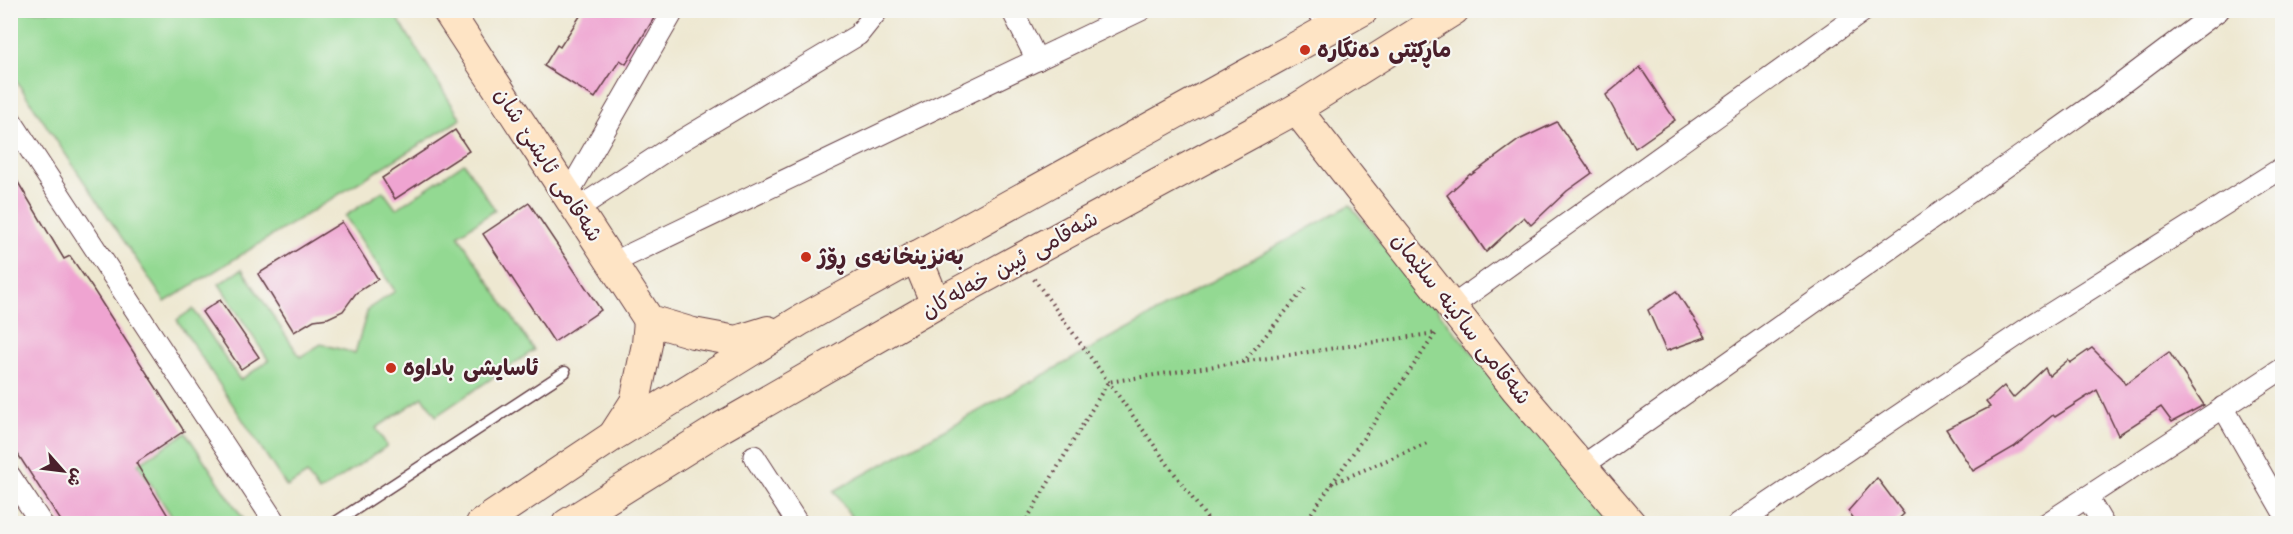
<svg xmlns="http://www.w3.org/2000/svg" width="2293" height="534" font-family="'Architects Daughter','Playpen Sans Arabic',sans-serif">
<rect width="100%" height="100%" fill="#f6f6f2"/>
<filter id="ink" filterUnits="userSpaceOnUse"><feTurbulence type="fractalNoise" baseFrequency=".0167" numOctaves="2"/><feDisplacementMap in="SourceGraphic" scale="12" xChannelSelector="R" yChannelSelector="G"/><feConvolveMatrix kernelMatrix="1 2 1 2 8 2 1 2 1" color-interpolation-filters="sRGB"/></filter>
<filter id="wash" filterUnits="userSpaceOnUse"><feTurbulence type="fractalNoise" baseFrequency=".008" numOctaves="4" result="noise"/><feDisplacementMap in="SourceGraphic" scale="24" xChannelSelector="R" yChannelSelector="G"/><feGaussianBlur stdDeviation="1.35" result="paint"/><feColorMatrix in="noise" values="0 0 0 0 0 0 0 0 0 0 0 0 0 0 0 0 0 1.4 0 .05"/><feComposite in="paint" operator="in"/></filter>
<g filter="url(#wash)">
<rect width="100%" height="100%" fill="#eee8d1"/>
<g fill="#93d992" stroke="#6e7c5e" stroke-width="1.5">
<polygon points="10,11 393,11 461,119 165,302 11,73"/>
<polygon points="464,163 495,210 458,235 534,350 436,416 423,397 376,428 387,446 319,492 307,474 287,487 177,320 193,309 240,380 269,361 219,284 242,269 300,357 321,344 355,353 368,309 395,291 345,216 383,191 396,209"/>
<polygon points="1350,205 1613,523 856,524 834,491"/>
<polygon points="186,433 246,523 176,523 138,464"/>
</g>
<g id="blocks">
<g fill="#efa4d1">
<polygon points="584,10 659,10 626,64 620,60 595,98 544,66 557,45 560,47"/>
<polygon points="1640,67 1675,120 1635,148 1606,95"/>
<polygon points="1557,122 1592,173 1567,191 1531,225 1524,217 1486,252 1447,195 1470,174 1471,175 1519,140"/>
<polygon points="455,130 469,151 395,199 382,178"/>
<polygon points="10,169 64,259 70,256 91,286 184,431 136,463 173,524 63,524 10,442"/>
<polygon points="529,203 601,310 554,342 483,234"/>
<polygon points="342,222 378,279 356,293 343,311 328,318 314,320 294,332 258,274"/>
<polygon points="1676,291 1706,337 1666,351 1648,310"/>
<polygon points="220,300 259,357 241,369 202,312"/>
<polygon points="2092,348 2122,378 2125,384 2169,352 2204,405 2172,422 2161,407 2118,435 2097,390 2055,417 2053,415 2014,447 1973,471 1946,429 1990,407 1986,402 2004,386 2013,398 2045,368 2049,376 2068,360 2070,363"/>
<polygon points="1877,478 1904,514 1893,524 1858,524 1848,511"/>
</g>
</g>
</g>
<g filter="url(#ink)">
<use href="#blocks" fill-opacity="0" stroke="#633d44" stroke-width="1.5"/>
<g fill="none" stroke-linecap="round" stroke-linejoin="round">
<defs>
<polyline id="lane" points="333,524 565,372"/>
<g id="street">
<polyline points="1012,10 1037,60"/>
<polyline points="1317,10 1334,28"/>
<polyline points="10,119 276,524"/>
<polyline points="568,194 674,10"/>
<polyline points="577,209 679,142 858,35 878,10"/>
<polyline points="612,263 1141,10"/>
<polyline points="1451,307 1865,10"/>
<polyline points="2223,407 2282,510"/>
<polyline points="754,456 798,524"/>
<polyline points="1581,467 2100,100 2219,10"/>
<polyline points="10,476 42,524"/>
<polyline points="2087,497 2103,524"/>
<polyline points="1738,524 2031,326 2282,168"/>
<polyline points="2046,524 2282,369"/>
</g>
<g id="secondary">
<polyline points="447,10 649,320 693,333 736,341 768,331"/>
<polyline points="1296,109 1516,389 1631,524"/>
<polyline points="916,256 936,304"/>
<polyline points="615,433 635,402 647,344 649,320"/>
<polyline points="481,524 613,436 801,320 1363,10"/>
<polyline points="567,524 720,428 936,304 1296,109 1454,10"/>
</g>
</defs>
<use href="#lane" stroke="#633d44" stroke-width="13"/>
<use href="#street" stroke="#633d44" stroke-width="23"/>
<use href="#secondary" stroke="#633d44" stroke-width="32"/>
<g stroke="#633d44" stroke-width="4" stroke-dasharray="1.5 4.5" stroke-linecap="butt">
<polyline points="1034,279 1211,524"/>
<polyline points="1243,363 1305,288"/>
<polyline points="1331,484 1427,443"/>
<polyline points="1024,524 1108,382 1436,333 1304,524"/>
</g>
<use href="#lane" stroke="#fff" stroke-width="10"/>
<use href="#street" stroke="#fff" stroke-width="21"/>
<use href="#secondary" stroke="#fee4c5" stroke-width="30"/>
</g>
</g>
<g fill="#c8321e" stroke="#f6f6f2" stroke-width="2">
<circle cx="1305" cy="50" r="6"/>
<circle cx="806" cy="257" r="6"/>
<circle cx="391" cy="368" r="6"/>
</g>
<g text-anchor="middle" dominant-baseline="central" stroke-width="4.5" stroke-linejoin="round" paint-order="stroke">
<g font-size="22" font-weight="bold" fill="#4a1f2b" stroke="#f6f6f2" text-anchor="start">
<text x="1317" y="50">ماڕكێتی دەنگارە</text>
<text x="818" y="257">بەنزینخانەی ڕۆژ</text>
<text x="403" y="368">ئاسايشى باداوه</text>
</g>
<g font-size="22" fill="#4a1f2b" stroke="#f6f6f2">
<text transform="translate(548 165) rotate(57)">شەقامی ئایشێ شان</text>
<text transform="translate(1010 265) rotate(-29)">شەقامی ئیبن خەلەکان</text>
<text transform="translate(1461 319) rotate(52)">شەقامی ساکینە سلێمان</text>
</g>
</g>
<rect width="2293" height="534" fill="none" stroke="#f6f6f2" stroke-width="36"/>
<g transform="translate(63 471) rotate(118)" stroke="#f6f6f2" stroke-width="4.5" paint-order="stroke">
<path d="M0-4.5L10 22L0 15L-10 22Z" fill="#4a1f2b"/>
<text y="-9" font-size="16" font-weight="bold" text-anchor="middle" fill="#4a1f2b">ش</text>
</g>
</svg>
